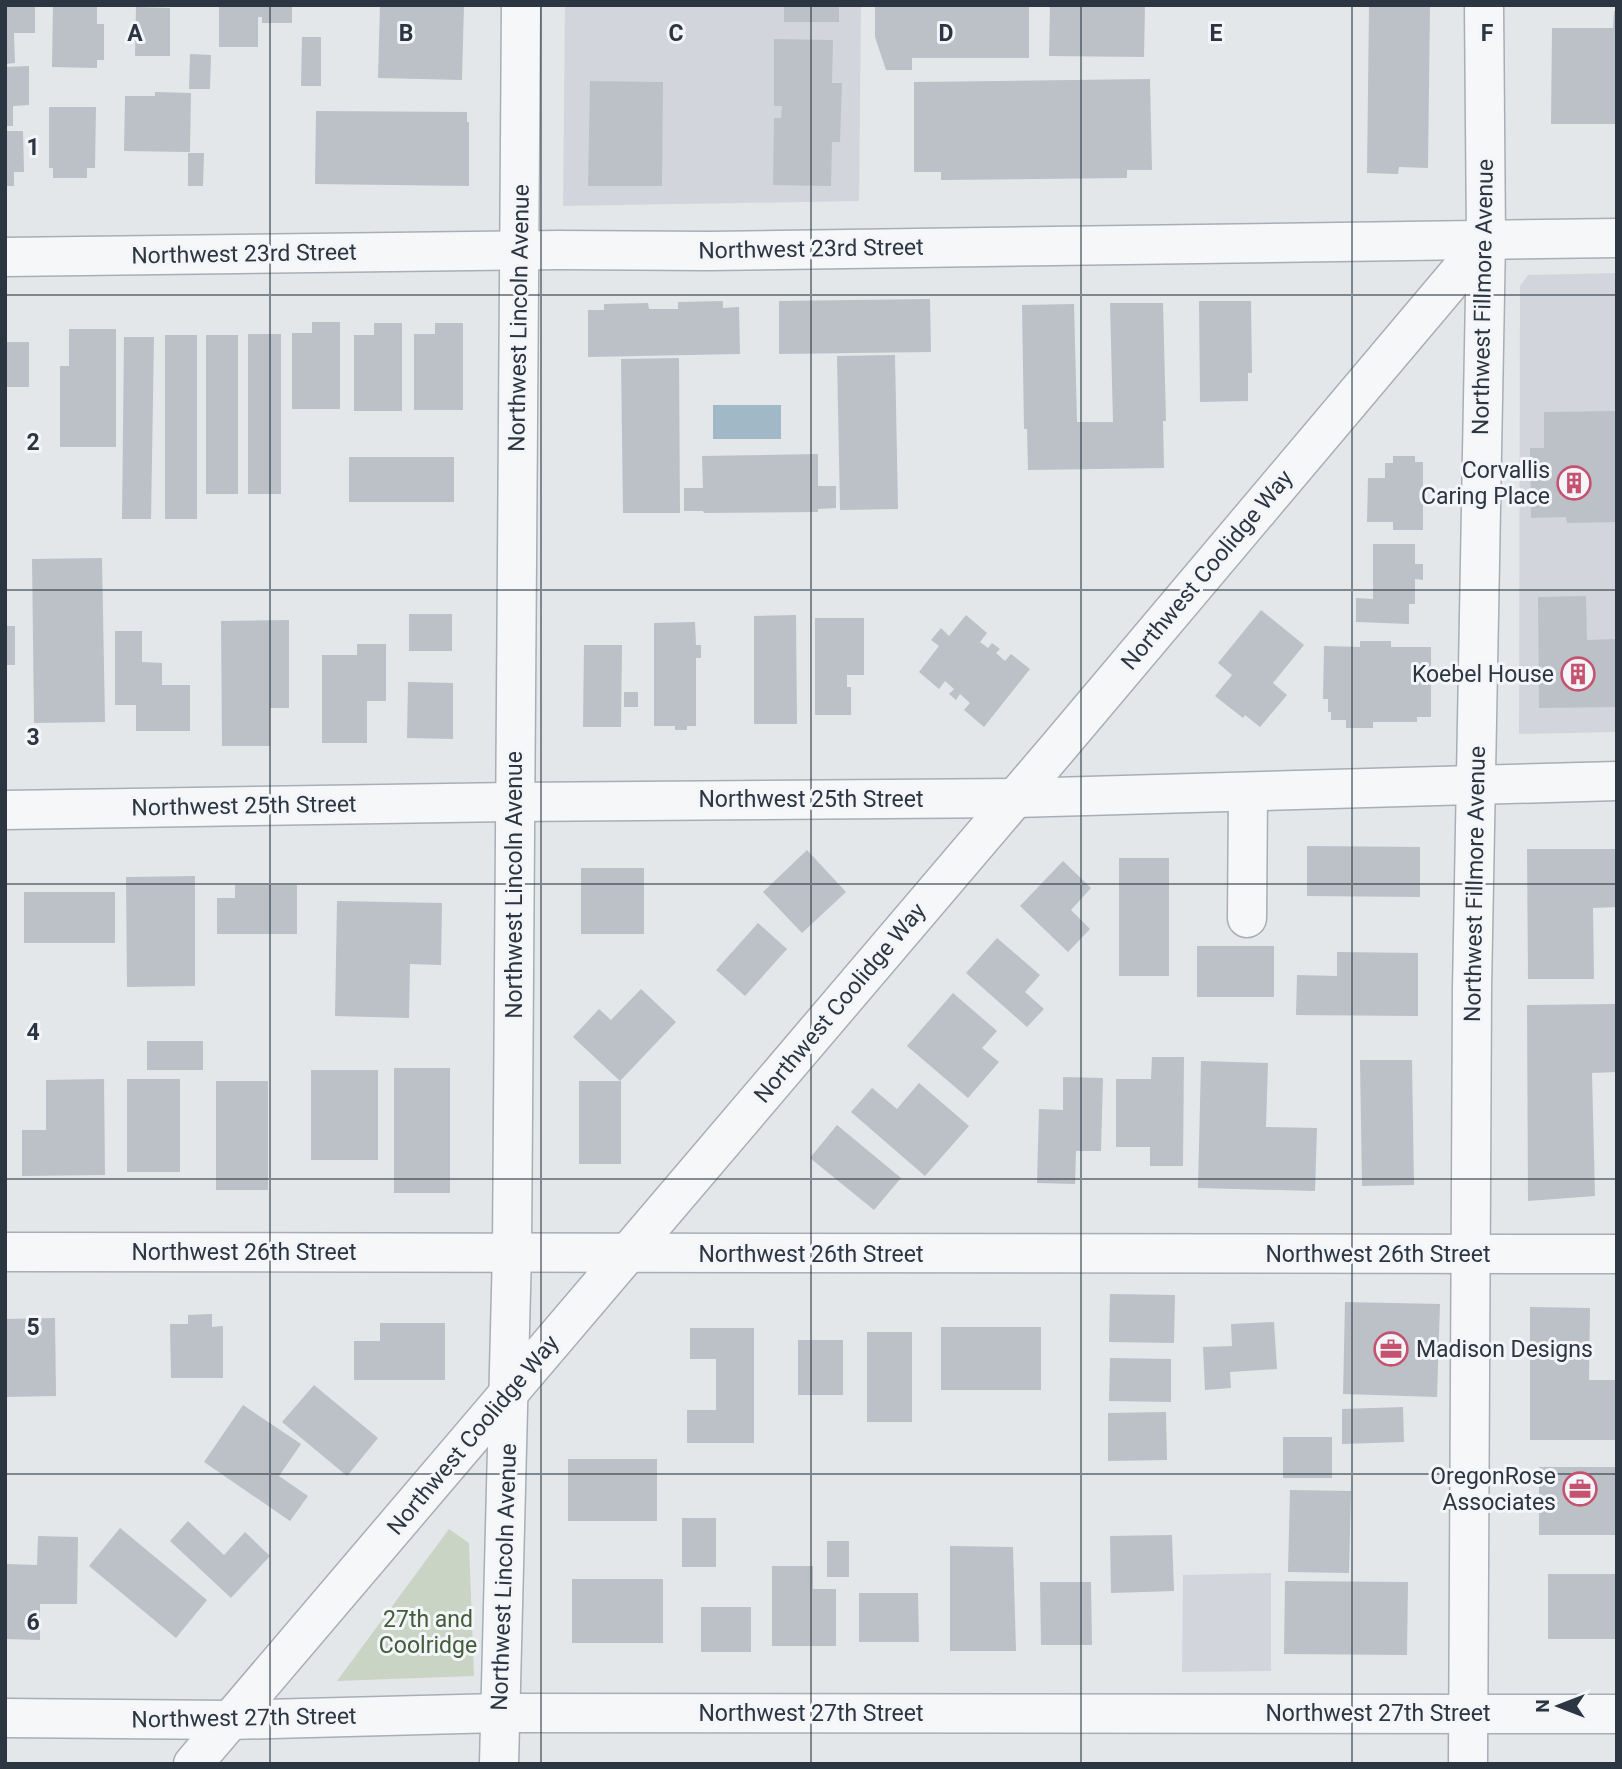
<svg xmlns="http://www.w3.org/2000/svg" width="1622" height="1769" font-family="Roboto,sans-serif">
<rect width="100%" height="100%" fill="#e3e7ea"/>
<g fill="#d2d6dc">
<polygon points="565,5 861,5 859,201 563,206"/>
<polygon points="1617,273 1617,732 1519,734 1520,286 1528,275"/>
<polygon points="1271,1573 1271,1671 1182,1672 1183,1575"/>
</g>
<polygon fill="#cad4c5" points="449,1529 469,1543 474,1676 337,1681"/>
<rect fill="#a1b8c7" x="713" y="405" width="68" height="34"/>
<g fill="#bbc1c7">
<polygon points="5,5 35,5 35,33 14,33 15,63 5,64"/>
<polygon points="53,5 97,5 97,24 104,24 104,60 97,60 97,68 52,67"/>
<polygon points="219,5 292,5 292,23 262,23 262,17 258,17 258,47 219,47"/>
<polygon points="380,5 464,5 462,80 378,78"/>
<rect x="784" y="5" width="55" height="17"/>
<polygon points="875,5 1029,5 1029,58 912,58 912,70 886,70 875,37"/>
<polygon points="1050,5 1145,5 1144,57 1049,56"/>
<polygon points="1369,5 1430,5 1428,168 1399,167 1398,174 1367,173"/>
<polygon points="136,7 170,8 170,56 135,56"/>
<polygon points="1614,11 1617,11 1617,124 1551,124 1552,28 1613,28"/>
<polygon points="302,37 321,37 321,86 301,86"/>
<polygon points="774,39 833,40 832,83 842,83 840,142 832,142 831,186 773,185 774,118 781,118 782,106 774,106"/>
<polygon points="190,54 211,55 210,89 189,89"/>
<polygon points="29,66 29,105 13,106 13,126 5,126 5,67"/>
<polygon points="1150,79 1152,170 1127,170 1127,178 941,180 941,172 914,172 914,82"/>
<polygon points="590,81 663,82 662,186 588,186"/>
<polygon points="155,92 191,93 190,152 124,151 125,96 155,96"/>
<polygon points="49,107 96,107 95,168 87,168 87,178 53,178 53,168 49,168"/>
<polygon points="316,111 467,112 467,122 469,122 469,186 315,184"/>
<polygon points="5,131 23,131 24,172 14,172 14,186 5,186"/>
<polygon points="188,153 204,153 203,186 188,186"/>
<polygon points="930,299 931,352 779,354 779,301"/>
<polygon points="723,301 723,308 739,307 740,354 588,357 588,310 604,310 604,304 648,303 649,309 678,309 678,302"/>
<polygon points="1199,301 1251,301 1252,373 1248,373 1248,401 1200,402"/>
<polygon points="1110,303 1163,303 1166,421 1163,421 1164,468 1028,470 1027,429 1024,429 1022,305 1074,304 1077,422 1113,422"/>
<polygon points="312,322 340,322 340,409 292,409 292,333 312,333"/>
<polygon points="374,323 402,323 402,411 354,411 354,335 374,335"/>
<polygon points="435,323 463,323 463,410 414,410 414,334 435,334"/>
<polygon points="69,329 116,329 116,447 60,447 60,366 69,366"/>
<rect x="248" y="334" width="33" height="160"/>
<rect x="165" y="335" width="32" height="184"/>
<rect x="206" y="335" width="32" height="159"/>
<polygon points="124,337 154,337 151,519 122,519"/>
<rect x="5" y="342" width="24" height="45"/>
<polygon points="895,355 898,509 840,510 837,356"/>
<polygon points="679,358 680,513 623,513 621,359"/>
<polygon points="1617,411 1617,522 1567,523 1566,517 1531,518 1530,448 1544,448 1544,412"/>
<polygon points="818,454 818,486 836,486 836,508 818,509 818,512 704,513 703,511 684,511 684,488 703,488 702,456"/>
<polygon points="1393,456 1415,456 1415,462 1423,462 1423,530 1393,530 1393,522 1367,522 1368,478 1385,478 1385,463 1393,463"/>
<rect x="349" y="457" width="105" height="45"/>
<polygon points="1373,544 1415,544 1415,564 1423,564 1423,580 1415,579 1415,604 1409,604 1409,624 1356,622 1356,598 1373,599"/>
<polygon points="102,558 105,722 34,723 32,559"/>
<polygon points="1586,596 1587,640 1617,639 1617,707 1539,708 1538,597"/>
<polygon points="1261,610 1304,645 1273,683 1287,695 1260,727 1245,715 1243,718 1215,696 1232,675 1218,663"/>
<rect x="409" y="614" width="43" height="37"/>
<polygon points="796,615 797,724 754,724 754,616"/>
<polygon points="966,615 987,633 980,642 988,648 992,643 1000,649 996,653 1005,661 1011,654 1030,669 984,727 964,710 970,703 960,694 956,700 949,694 954,689 945,681 939,689 919,672 939,646 931,640 941,628 949,636"/>
<polygon points="815,618 864,618 864,675 847,675 847,687 851,687 851,715 815,715"/>
<polygon points="289,620 289,708 270,708 270,746 222,746 221,621"/>
<polygon points="695,622 696,645 701,645 701,658 696,658 696,726 687,726 687,730 675,730 675,726 654,726 654,623"/>
<rect x="5" y="626" width="10" height="39"/>
<polygon points="115,631 142,631 142,662 162,663 162,685 190,685 190,731 136,731 136,705 115,705"/>
<polygon points="1360,641 1391,641 1391,647 1431,647 1431,717 1417,717 1417,722 1373,722 1373,728 1346,728 1346,720 1331,720 1331,712 1328,712 1328,699 1323,699 1324,646 1360,647"/>
<polygon points="357,644 386,644 386,701 367,701 367,743 322,743 322,655 357,655"/>
<polygon points="584,645 622,645 621,727 583,727"/>
<polygon points="408,682 453,683 453,739 407,738"/>
<rect x="624" y="692" width="14" height="15"/>
<polygon points="1307,846 1420,847 1420,897 1307,896"/>
<polygon points="1527,849 1617,849 1617,907 1593,908 1594,979 1528,979"/>
<polygon points="807,850 846,892 802,933 763,892"/>
<rect x="1119" y="858" width="50" height="118"/>
<polygon points="1063,861 1091,888 1071,910 1090,929 1068,952 1020,906"/>
<rect x="581" y="868" width="63" height="66"/>
<polygon points="195,876 195,986 127,987 126,877"/>
<polygon points="235,885 297,885 297,934 217,934 217,898 235,898"/>
<rect x="24" y="892" width="91" height="51"/>
<polygon points="337,901 442,903 441,965 410,964 409,1018 335,1016"/>
<polygon points="758,923 787,949 745,996 716,970"/>
<polygon points="997,938 1040,975 1025,992 1044,1009 1027,1027 966,973"/>
<rect x="1197" y="946" width="77" height="51"/>
<polygon points="1337,952 1418,953 1418,1016 1296,1015 1297,975 1337,976"/>
<polygon points="641,989 676,1022 620,1081 573,1037 599,1009 611,1020"/>
<polygon points="953,993 997,1031 982,1048 999,1062 968,1098 907,1046"/>
<polygon points="1617,1004 1617,1072 1592,1073 1595,1196 1528,1201 1527,1005"/>
<rect x="147" y="1041" width="56" height="29"/>
<polygon points="1152,1057 1184,1057 1183,1166 1150,1166 1150,1147 1116,1147 1116,1079 1151,1079"/>
<polygon points="1360,1060 1412,1060 1414,1185 1362,1186"/>
<polygon points="1201,1061 1268,1063 1266,1127 1317,1128 1315,1191 1198,1188"/>
<rect x="394" y="1068" width="56" height="125"/>
<rect x="311" y="1070" width="67" height="90"/>
<polygon points="1063,1077 1103,1078 1101,1151 1076,1151 1075,1184 1037,1183 1039,1109 1063,1110"/>
<polygon points="104,1079 105,1175 22,1176 22,1130 46,1130 46,1080"/>
<rect x="127" y="1079" width="53" height="93"/>
<rect x="216" y="1081" width="52" height="109"/>
<rect x="579" y="1081" width="42" height="83"/>
<polygon points="919,1083 969,1126 925,1176 851,1112 872,1088 897,1109"/>
<polygon points="837,1125 901,1178 874,1210 810,1158"/>
<polygon points="1110,1294 1175,1295 1174,1343 1109,1342"/>
<polygon points="1345,1302 1440,1304 1437,1397 1343,1394"/>
<polygon points="1530,1307 1590,1308 1589,1380 1617,1380 1617,1440 1530,1440"/>
<polygon points="212,1314 212,1327 223,1326 223,1378 171,1378 170,1324 188,1324 188,1315"/>
<polygon points="55,1318 56,1396 5,1397 5,1319"/>
<polygon points="1274,1322 1277,1369 1230,1372 1231,1388 1205,1390 1203,1347 1232,1346 1231,1324"/>
<polygon points="380,1323 445,1323 445,1380 354,1380 354,1341 380,1341"/>
<rect x="941" y="1327" width="100" height="63"/>
<polygon points="690,1328 754,1328 754,1443 687,1443 687,1410 716,1410 716,1359 690,1359"/>
<rect x="867" y="1332" width="45" height="90"/>
<rect x="798" y="1340" width="45" height="55"/>
<polygon points="1110,1358 1171,1359 1171,1402 1109,1401"/>
<polygon points="314,1385 378,1438 347,1476 282,1422"/>
<polygon points="243,1405 301,1444 279,1476 308,1496 290,1521 204,1462"/>
<polygon points="1403,1407 1404,1442 1342,1444 1342,1409"/>
<polygon points="1166,1412 1167,1460 1108,1461 1108,1413"/>
<rect x="1283" y="1437" width="49" height="41"/>
<rect x="568" y="1459" width="89" height="62"/>
<rect x="1539" y="1467" width="78" height="68"/>
<polygon points="1290,1490 1351,1491 1349,1573 1288,1572"/>
<rect x="682" y="1518" width="34" height="49"/>
<polygon points="188,1521 224,1555 245,1532 270,1556 231,1598 170,1541"/>
<polygon points="120,1528 207,1600 176,1638 89,1566"/>
<polygon points="1172,1535 1174,1591 1111,1593 1110,1536"/>
<polygon points="38,1536 78,1537 77,1604 40,1604 40,1640 5,1639 7,1564 37,1565"/>
<rect x="827" y="1541" width="22" height="36"/>
<polygon points="950,1546 1013,1547 1016,1651 950,1651"/>
<polygon points="772,1566 813,1566 813,1589 836,1589 836,1646 772,1646"/>
<rect x="1548" y="1574" width="68" height="65"/>
<rect x="572" y="1579" width="91" height="64"/>
<polygon points="1285,1581 1408,1582 1407,1655 1284,1654"/>
<polygon points="1040,1582 1091,1582 1092,1645 1041,1645"/>
<polygon points="859,1593 918,1593 919,1642 859,1642"/>
<rect x="701" y="1607" width="50" height="45"/>
</g>
<g fill="none" stroke-linecap="round" stroke-linejoin="round">
<defs>
<g id="minor">
<polyline points="5,257 558,250 709,251 1617,238"/>
<polyline points="5,810 514,802 1015,798 1617,781"/>
<polyline points="1247,918 1248,792"/>
<polyline points="5,1252 1617,1254"/>
<polyline points="5,1718 230,1720 499,1713 1617,1714"/>
<polyline points="193,1764 1056,750 1486,240"/>
<polyline points="499,1764 512,1251 521,5"/>
<polyline points="1468,1764 1472,989 1486,240 1484,5"/>
</g>
</defs>
<use href="#minor" stroke="#a8aeb4" stroke-width="41"/>
<use href="#minor" stroke="#f6f7f9" stroke-width="38"/>
</g>
<path fill="none" stroke="#2c3642" stroke-width="2" stroke-opacity="0.55" d="M270,5V1764M541,5V1764M811,5V1764M1081,5V1764M1352,5V1764M5,295H1617M5,590H1617M5,884H1617M5,1179H1617M5,1474H1617"/>
<defs>
<symbol id="building-ring" viewBox="-11 -11 22 22"><circle r="9.5" fill="#f3f5f8" stroke="#c5526f" stroke-width="1.5"/><path d="M-4-6H4V6H1V3H-1V6H-4ZM-2.5-4.3h1.7v1.8h-1.7ZM.8-4.3h1.7v1.8H.8ZM-2.5-1h1.7V.8h-1.7ZM.8-1h1.7V.8H.8Z" fill="#c5526f"/></symbol>
<symbol id="office-ring" viewBox="-11 -11 22 22"><circle r="9.5" fill="#f3f5f8" stroke="#c5526f" stroke-width="1.5"/><path d="M-6-3h4V-5.5h4V-3h4V5H-6ZM-1-4.5V-3h2v-1.5ZM-6 0V1H6V0Z" fill="#c5526f"/></symbol>
</defs>
<g fill-rule="evenodd">
<use href="#building-ring" x="1555" y="464" width="38" height="38"/>
<use href="#building-ring" x="1559" y="655" width="38" height="38"/>
<use href="#office-ring" x="1372" y="1330" width="38" height="38"/>
<use href="#office-ring" x="1561" y="1470" width="38" height="38"/>
</g>
<g text-anchor="middle" dominant-baseline="central" stroke-width="6" stroke-linejoin="round" paint-order="stroke">
<g font-size="23" fill="#2c3642" stroke="#f3f5f8">
<text transform="translate(811 249) rotate(-1)">Northwest 23rd Street</text>
<text transform="translate(244 254) rotate(-1)">Northwest 23rd Street</text>
<text transform="translate(1483 297) rotate(-89)">Northwest Fillmore Avenue</text>
<text transform="translate(519 318) rotate(-89)">Northwest Lincoln Avenue</text>
<text transform="translate(1207 570) rotate(-50)">Northwest Coolidge Way</text>
<text x="811" y="799">Northwest 25th Street</text>
<text transform="translate(244 806) rotate(-1)">Northwest 25th Street</text>
<text transform="translate(1475 884) rotate(-89)">Northwest Fillmore Avenue</text>
<text transform="translate(514 885) rotate(-90)">Northwest Lincoln Avenue</text>
<text transform="translate(840 1003) rotate(-50)">Northwest Coolidge Way</text>
<text x="244" y="1252">Northwest 26th Street</text>
<text x="811" y="1254">Northwest 26th Street</text>
<text x="1378" y="1254">Northwest 26th Street</text>
<text transform="translate(473 1435) rotate(-50)">Northwest Coolidge Way</text>
<text transform="translate(504 1577) rotate(-88)">Northwest Lincoln Avenue</text>
<text x="811" y="1713">Northwest 27th Street</text>
<text x="1378" y="1713">Northwest 27th Street</text>
<text transform="translate(244 1718) rotate(-1)">Northwest 27th Street</text>
</g>
<g font-size="23" fill="#2c3642" stroke="#f3f5f8" text-anchor="end">
<text x="1550" y="470">Corvallis<tspan x="1550" dy="26">Caring Place</tspan></text>
<text x="1554" y="674">Koebel House</text>
<text x="1416" y="1349" text-anchor="start">Madison Designs</text>
<text x="1556" y="1476">OregonRose<tspan x="1556" dy="26">Associates</tspan></text>
</g>
<g font-size="23" fill="#445c3a" stroke="#f3f5f8">
<text x="428" y="1619">27th and<tspan x="428" dy="26">Coolridge</tspan></text>
</g>
</g>
<g font-size="23" text-anchor="middle" font-weight="bold" fill="#2c3642" stroke="#f3f5f8" stroke-width="6" stroke-linejoin="round" paint-order="stroke">
<text x="135" y="41">A</text>
<text x="406" y="41">B</text>
<text x="676" y="41">C</text>
<text x="946" y="41">D</text>
<text x="1216" y="41">E</text>
<text x="1487" y="41">F</text>
<text x="33" y="155">1</text>
<text x="33" y="450">2</text>
<text x="33" y="745">3</text>
<text x="33" y="1040">4</text>
<text x="33" y="1335">5</text>
<text x="33" y="1630">6</text>
</g>
<rect width="1622" height="1769" fill="none" stroke="#2c3642" stroke-width="14"/>
<g transform="translate(1559 1706) rotate(270)" stroke="#f3f5f8" stroke-width="5" paint-order="stroke">
<path d="M0-5L12 26L0 18L-12 26Z" fill="#2c3642"/>
<text y="-10" font-size="19" font-weight="bold" text-anchor="middle" fill="#2c3642">N</text>
</g>
</svg>
